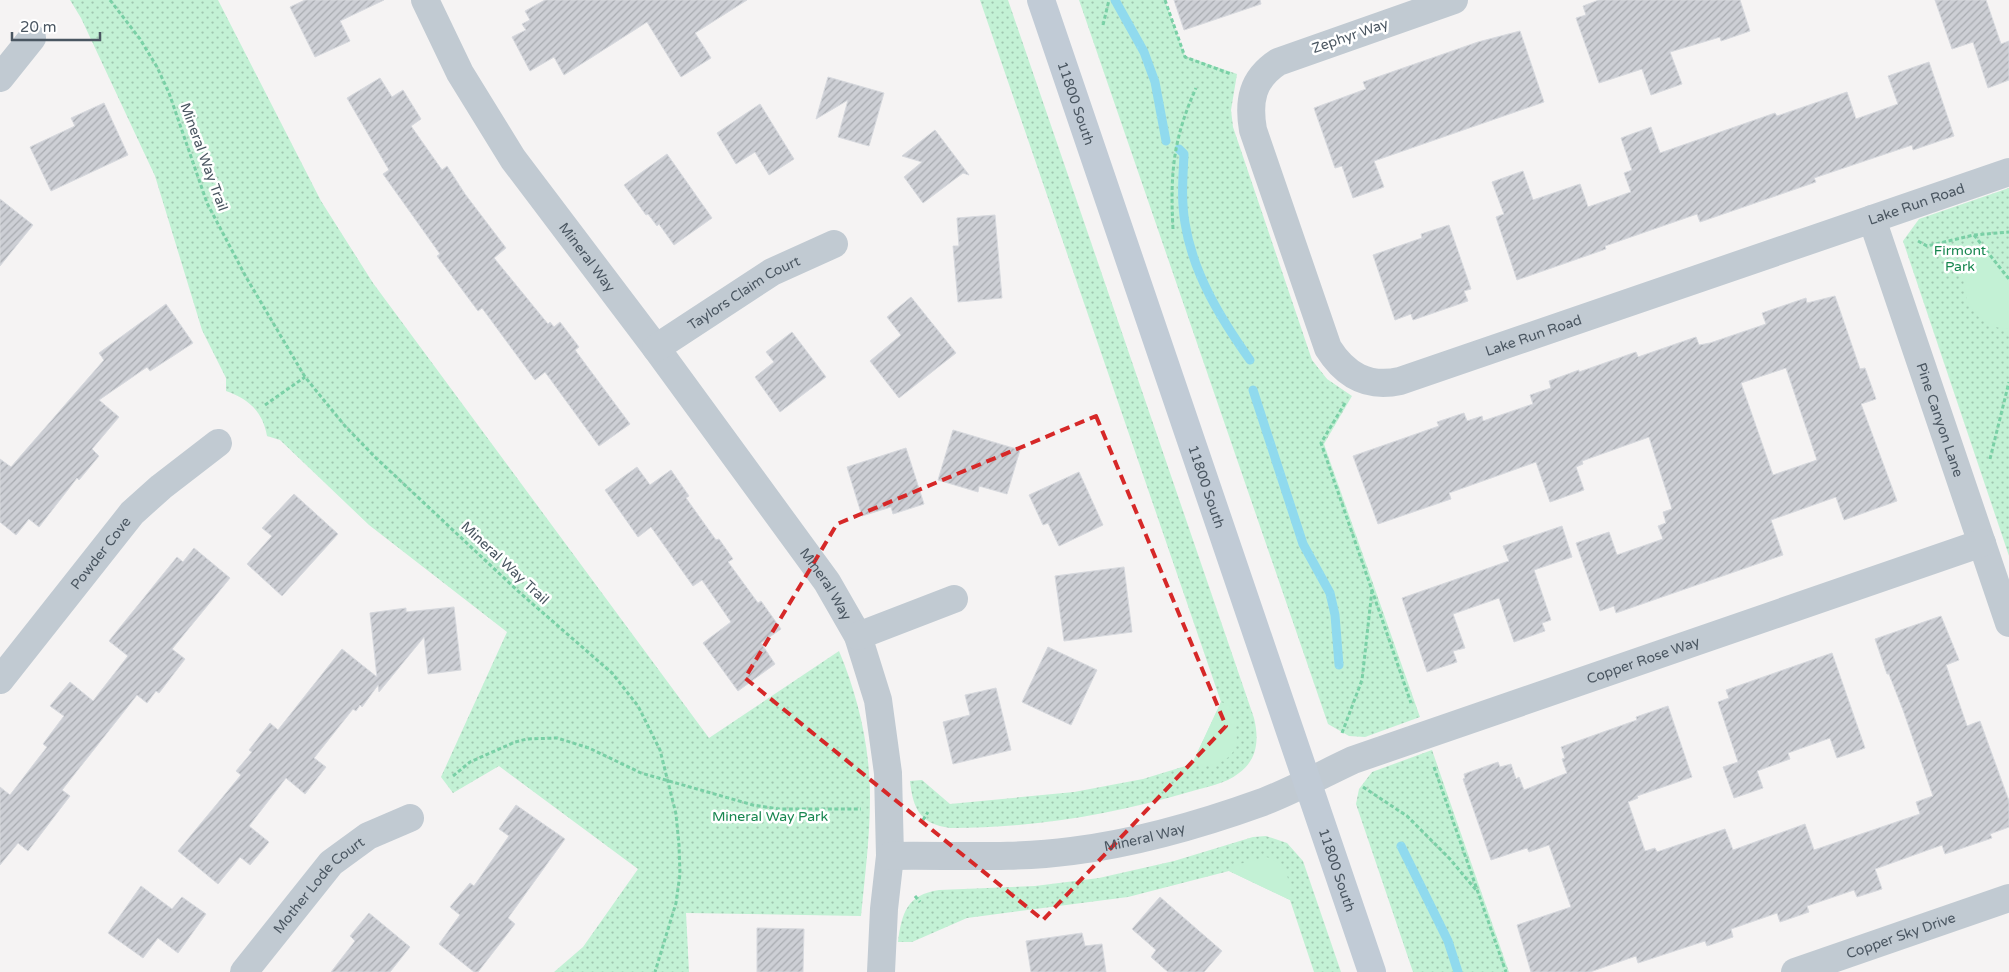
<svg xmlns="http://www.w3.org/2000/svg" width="2009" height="972" font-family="'Varela Round',sans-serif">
<defs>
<pattern id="grass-dots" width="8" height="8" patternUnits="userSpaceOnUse" patternTransform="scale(1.25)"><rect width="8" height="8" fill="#c3f1d5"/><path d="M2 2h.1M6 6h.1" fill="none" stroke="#a0c6b0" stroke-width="1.8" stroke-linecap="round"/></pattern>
<pattern id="building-hatch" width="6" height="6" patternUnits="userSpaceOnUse" patternTransform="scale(1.25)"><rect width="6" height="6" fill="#cdcfd5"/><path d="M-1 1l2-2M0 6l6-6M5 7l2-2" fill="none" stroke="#a8abb0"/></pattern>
</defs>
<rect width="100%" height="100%" fill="#f5f3f3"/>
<g fill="url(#grass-dots)">
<path d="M70,0H218L321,201L373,283L709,738L839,651C858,696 870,747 870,797C870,836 865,876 861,916L686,913L689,972H554L583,947L638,869L499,766L453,793L441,777L507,632L369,525L280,440L267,436C263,412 249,399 226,391V378L202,330L155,176L81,18Z"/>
<path d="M980,0H1008L1254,718C1259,739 1258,759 1239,773C1226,784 1205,787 1189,792C1111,815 1032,828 950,828C920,824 913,809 910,781L922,780L950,804L1074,792L1143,779L1192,764L1221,702Z"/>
<polygon points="1079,0 1165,0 1185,56 1237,74 1231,110 1233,127 1312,360 1327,379 1352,396 1324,444 1420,717 1365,737 1349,736 1328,724"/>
<polygon points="2009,188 2009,556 1903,241 1919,219"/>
<polygon points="1432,750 1509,972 1413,972 1356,804 1359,789 1372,772"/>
<path d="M1266,836L1287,843L1303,861L1341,972H1314L1290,900L1229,871L1128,897L967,918L912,942H898C902,912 907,895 939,890L1035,886L1099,878L1174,861L1253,837Z"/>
</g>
<g fill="#c3f1d5">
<path d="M1980,245L2009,282V329C1981,329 1961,303 1964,276C1966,264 1973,254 1980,245Z"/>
<path d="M1221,702L1229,705C1237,729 1246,754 1215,764C1206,766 1201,768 1192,764Z"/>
<path d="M1266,857C1284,861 1293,883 1290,900L1229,871L1232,866Z"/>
</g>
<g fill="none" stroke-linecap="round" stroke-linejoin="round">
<g stroke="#90daee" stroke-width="9">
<polyline points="1115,0 1144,52 1155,82 1166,141"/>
<path d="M1179,149L1184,154C1183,177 1181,200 1185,223C1193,274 1221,319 1250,360"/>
<polyline points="1253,390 1303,544 1330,593 1335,615 1339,665"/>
<polyline points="1401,846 1448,941 1458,972"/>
</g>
</g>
<g fill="url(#building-hatch)" stroke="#d7d9de" fill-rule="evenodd">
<polygon points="305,0 384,0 340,21 350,41 315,57 290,7"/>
<polygon points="545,0 747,0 695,33 711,58 681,77 647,22 564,75 554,57 530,71 512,37 526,30 522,24 530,20 525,11"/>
<polygon points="1174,0 1260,0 1261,4 1184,30"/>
<polygon points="1599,0 1740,0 1750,31 1721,41 1720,37 1670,52 1682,84 1651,95 1642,69 1599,83 1576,18 1586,15 1583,6"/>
<polygon points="1935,0 1986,0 2001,44 2009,41 2009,80 1988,88 1973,42 1952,49"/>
<polygon points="1520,31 1544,102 1374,161 1384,187 1353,198 1342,166 1335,168 1314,108 1366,89 1363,82 1478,42"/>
<polygon points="1929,62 1954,136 1913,150 1912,145 1814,178 1816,182 1700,222 1697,214 1605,246 1606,249 1517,280 1496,217 1504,214 1492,182 1523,171 1533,200 1580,184 1588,207 1631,192 1624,173 1632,170 1621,138 1651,127 1660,153 1775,113 1777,116 1847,92 1856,119 1898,104 1888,76"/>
<polygon points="828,77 884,93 869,146 838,137 848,100 816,119"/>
<polygon points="380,78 392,97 403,90 421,119 411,126 442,170 447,166 465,194 506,248 494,258 548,324 550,322 554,327 560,322 579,347 575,350 630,424 599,446 545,372 535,380 482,308 478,311 437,256 440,254 383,174 389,170 347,98"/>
<polygon points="104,103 128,155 51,191 30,147 75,126 71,118"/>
<polygon points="760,104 794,159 769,175 755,152 736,164 717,133"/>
<polygon points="935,130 969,175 963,173 923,203 904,177 922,162 902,156"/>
<polygon points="667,154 712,218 674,245 659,224 657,226 648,214 646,215 624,185"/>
<polygon points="0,199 33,225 0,266"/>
<polygon points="995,215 1002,298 958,302 953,246 959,246 957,218"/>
<polygon points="1449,225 1471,289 1464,291 1468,301 1413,320 1411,314 1395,320 1373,255 1422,238 1421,234"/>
<path d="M1835,296L1860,369L1865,368L1876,399L1861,404L1897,501L1844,520L1836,497L1771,520L1783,555L1616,613L1614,606L1600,611L1576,543L1609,532L1617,555L1663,539L1658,526L1666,523L1663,512L1672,509L1649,437L1582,461L1583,464L1576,467L1584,490L1550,502L1536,462L1449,493L1451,499L1378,524L1353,456L1439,426L1437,422L1464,413L1467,421L1482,416L1483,421L1533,404L1530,395L1551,388L1549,381L1579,370V372L1636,352L1638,357L1696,337L1699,345L1710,343L1766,324L1762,313L1806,298L1807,303ZM1786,368L1817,460L1773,475L1741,383Z"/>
<polygon points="911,297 956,353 899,398 870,361 901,335 887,317"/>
<polygon points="166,304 193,343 150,371 147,367 99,400 119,417 92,449 99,456 79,480 77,478 39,527 29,519 16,535 0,522 0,459 11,467 104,360 99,353"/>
<polygon points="792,332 826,377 780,412 755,377 774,362 766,352"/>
<polygon points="953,430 1020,450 1007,494 979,486 978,492 938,480"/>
<polygon points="906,448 924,504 893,514 891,507 862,516 847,467"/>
<polygon points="637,467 650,485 671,470 689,496 686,498 716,540 719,539 733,559 728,562 758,603 761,601 781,629 761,643 775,664 738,691 703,643 731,622 702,580 693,586 651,527 638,537 605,490"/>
<polygon points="1079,472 1103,525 1059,546 1048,523 1043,525 1029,495"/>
<polygon points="294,494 338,534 282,596 247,564 272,536 262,528"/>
<polygon points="1562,526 1572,557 1534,570 1551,620 1542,623 1545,631 1514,642 1499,598 1453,614 1465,648 1453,651 1457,662 1427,672 1402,598 1509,561 1503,546"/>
<polygon points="194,548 230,578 172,649 185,659 159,693 156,691 147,703 137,695 62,790 70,796 28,851 18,843 0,865 0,787 10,795 47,747 43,744 64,716 50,706 70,682 93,701 128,656 109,641 177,557 183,562"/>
<polygon points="1124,567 1132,632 1064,641 1055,576"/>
<polygon points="454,607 461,670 428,674 424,637 379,692 378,685 362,707 360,705 356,711 353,709 314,758 326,767 305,794 286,778 249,826 269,842 250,865 240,857 218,884 178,851 241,775 236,771 252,752 249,750 270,723 278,730 342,649 377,677 370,613 406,608 406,612"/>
<polygon points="1941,616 1959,660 1946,665 1967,726 1980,721 2009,801 2009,827 1990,834 1992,838 1945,854 1942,845 1875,869 1882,889 1857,897 1854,890 1807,906 1809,912 1780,922 1777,913 1731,929 1733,937 1707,946 1705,941 1638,963 1636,956 1590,972 1531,972 1517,925 1571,907 1549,845 1529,852 1527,848 1491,860 1463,779 1465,778 1464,774 1498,762 1500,767 1511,764 1516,779 1519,777 1524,790 1567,773 1562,759 1565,758 1561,747 1637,720 1636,717 1668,706 1692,777 1637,796 1638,798 1628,802 1645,851 1655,848 1657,852 1725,829 1733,850 1805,824 1814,850 1920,814 1916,802 1933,796 1903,710 1889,674 1887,674 1875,639"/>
<polygon points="1048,647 1097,670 1071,725 1022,702"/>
<polygon points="1832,653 1865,748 1837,758 1830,738 1788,753 1790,759 1757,771 1763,788 1734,798 1723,767 1738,762 1718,702 1729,698 1726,690"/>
<polygon points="996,688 1011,750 953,764 943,722 970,715 965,695"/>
<polygon points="516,805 565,839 508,918 515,924 478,972 474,972 439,944 460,915 450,907 470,883 474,886 509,836 499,829"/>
<polygon points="141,886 172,909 182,897 206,914 178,953 158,938 143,958 108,933"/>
<polygon points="1160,897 1222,951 1204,972 1168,972 1151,957 1156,950 1132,929"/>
<polygon points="369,913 410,947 390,972 331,972 355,941 350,936"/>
<polygon points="757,928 804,929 803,972 757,972"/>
<polygon points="1082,933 1085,946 1102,944 1106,972 1031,972 1026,941"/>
</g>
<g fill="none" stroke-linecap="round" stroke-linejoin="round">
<g stroke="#7ad0a6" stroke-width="3" stroke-dasharray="4 2.5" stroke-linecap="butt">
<polyline points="110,0 140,39 157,67 169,93 207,203 246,277 305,377 345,426 375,457 519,592 612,673 638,706 660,750 676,814 679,845 680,874 676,903 655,972"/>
<polyline points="1165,0 1185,57 1231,74"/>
<polyline points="1103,25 1109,0"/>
<path d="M1173,229C1170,174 1173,139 1196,88"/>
<polyline points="1974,235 2009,279"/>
<polyline points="1918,241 1927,246 1974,235 2009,232"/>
<polyline points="1345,403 1321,443 1411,703"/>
<polyline points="265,405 305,377"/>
<polyline points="1990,459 2009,382"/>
<polyline points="1342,733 1362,680 1372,590"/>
<polyline points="1434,767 1506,972"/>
<polyline points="453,776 470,762 515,742 527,739 557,738 589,748 641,773 753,805 779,809 861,809"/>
<polyline points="1363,787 1407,816 1449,858 1476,890"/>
<polyline points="923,820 928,812"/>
<polyline points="915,896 920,902"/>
</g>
<g stroke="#c1cad2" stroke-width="28">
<path id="s1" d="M425,0L460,73L513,159L656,348L827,582L858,636L878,700L888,773L890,856L884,909L881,972"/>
<path id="s2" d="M1454,0L1278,62C1252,79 1248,101 1253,130L1328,348C1345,375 1368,388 1400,381L2009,172"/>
<polyline points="0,78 32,38"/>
<path id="s3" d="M1872,219L2009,623"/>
<path id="s4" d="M656,348L772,272L834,244"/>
<polyline points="858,636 954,599"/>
<path id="s5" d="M0,680L132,513L161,487L218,443"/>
<path id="s6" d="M890,856C951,855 1012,859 1072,851C1137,843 1202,824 1263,802C1294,790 1323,774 1353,760L1982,543"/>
<path id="s7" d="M244,972L331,863L368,836L410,818"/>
<path id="s8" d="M1795,972L2009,898"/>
</g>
<path stroke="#c1cbd6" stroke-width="28" id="s9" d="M1041,0L1372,972"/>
</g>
<path fill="none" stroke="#d62828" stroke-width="4" stroke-dasharray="10 6" stroke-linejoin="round" d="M1096,416L1226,726L1043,920L745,678L837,524Z"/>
<g text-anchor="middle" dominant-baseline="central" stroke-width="5" stroke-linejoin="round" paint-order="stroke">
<g font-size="14" fill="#4a5661" stroke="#fff">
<text transform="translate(1350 36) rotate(-19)">Zephyr Way</text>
<text stroke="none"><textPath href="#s9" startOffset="109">11800 South</textPath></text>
<text transform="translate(204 157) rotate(70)">Mineral Way Trail</text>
<text stroke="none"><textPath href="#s2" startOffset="1126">Lake Run Road</textPath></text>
<text stroke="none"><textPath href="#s1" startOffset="305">Mineral Way</textPath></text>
<text stroke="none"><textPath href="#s4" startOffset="104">Taylors Claim Court</textPath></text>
<text stroke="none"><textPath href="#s2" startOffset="721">Lake Run Road</textPath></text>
<text stroke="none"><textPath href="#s3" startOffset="212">Pine Canyon Lane</textPath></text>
<text stroke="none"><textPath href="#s9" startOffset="514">11800 South</textPath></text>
<text stroke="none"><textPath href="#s5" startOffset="162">Powder Cove</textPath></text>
<text transform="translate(505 563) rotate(43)">Mineral Way Trail</text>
<text stroke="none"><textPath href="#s1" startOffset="710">Mineral Way</textPath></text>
<text stroke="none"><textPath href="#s6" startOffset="786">Copper Rose Way</textPath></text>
<text stroke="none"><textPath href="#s6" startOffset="256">Mineral Way</textPath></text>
<text stroke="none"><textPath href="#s9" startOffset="919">11800 South</textPath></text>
<text stroke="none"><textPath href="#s7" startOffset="115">Mother Lode Court</textPath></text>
<text stroke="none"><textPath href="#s8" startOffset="112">Copper Sky Drive</textPath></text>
</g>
<g font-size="14" fill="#17864f" stroke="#fff">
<text x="1960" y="250">Firmont<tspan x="1960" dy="16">Park</tspan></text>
<text x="770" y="816">Mineral Way Park</text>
</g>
</g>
<path d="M12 32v8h88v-8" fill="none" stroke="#4a5661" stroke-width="2.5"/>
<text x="20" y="32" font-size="15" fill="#4a5661" stroke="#ffffff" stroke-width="4" paint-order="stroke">20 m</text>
</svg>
